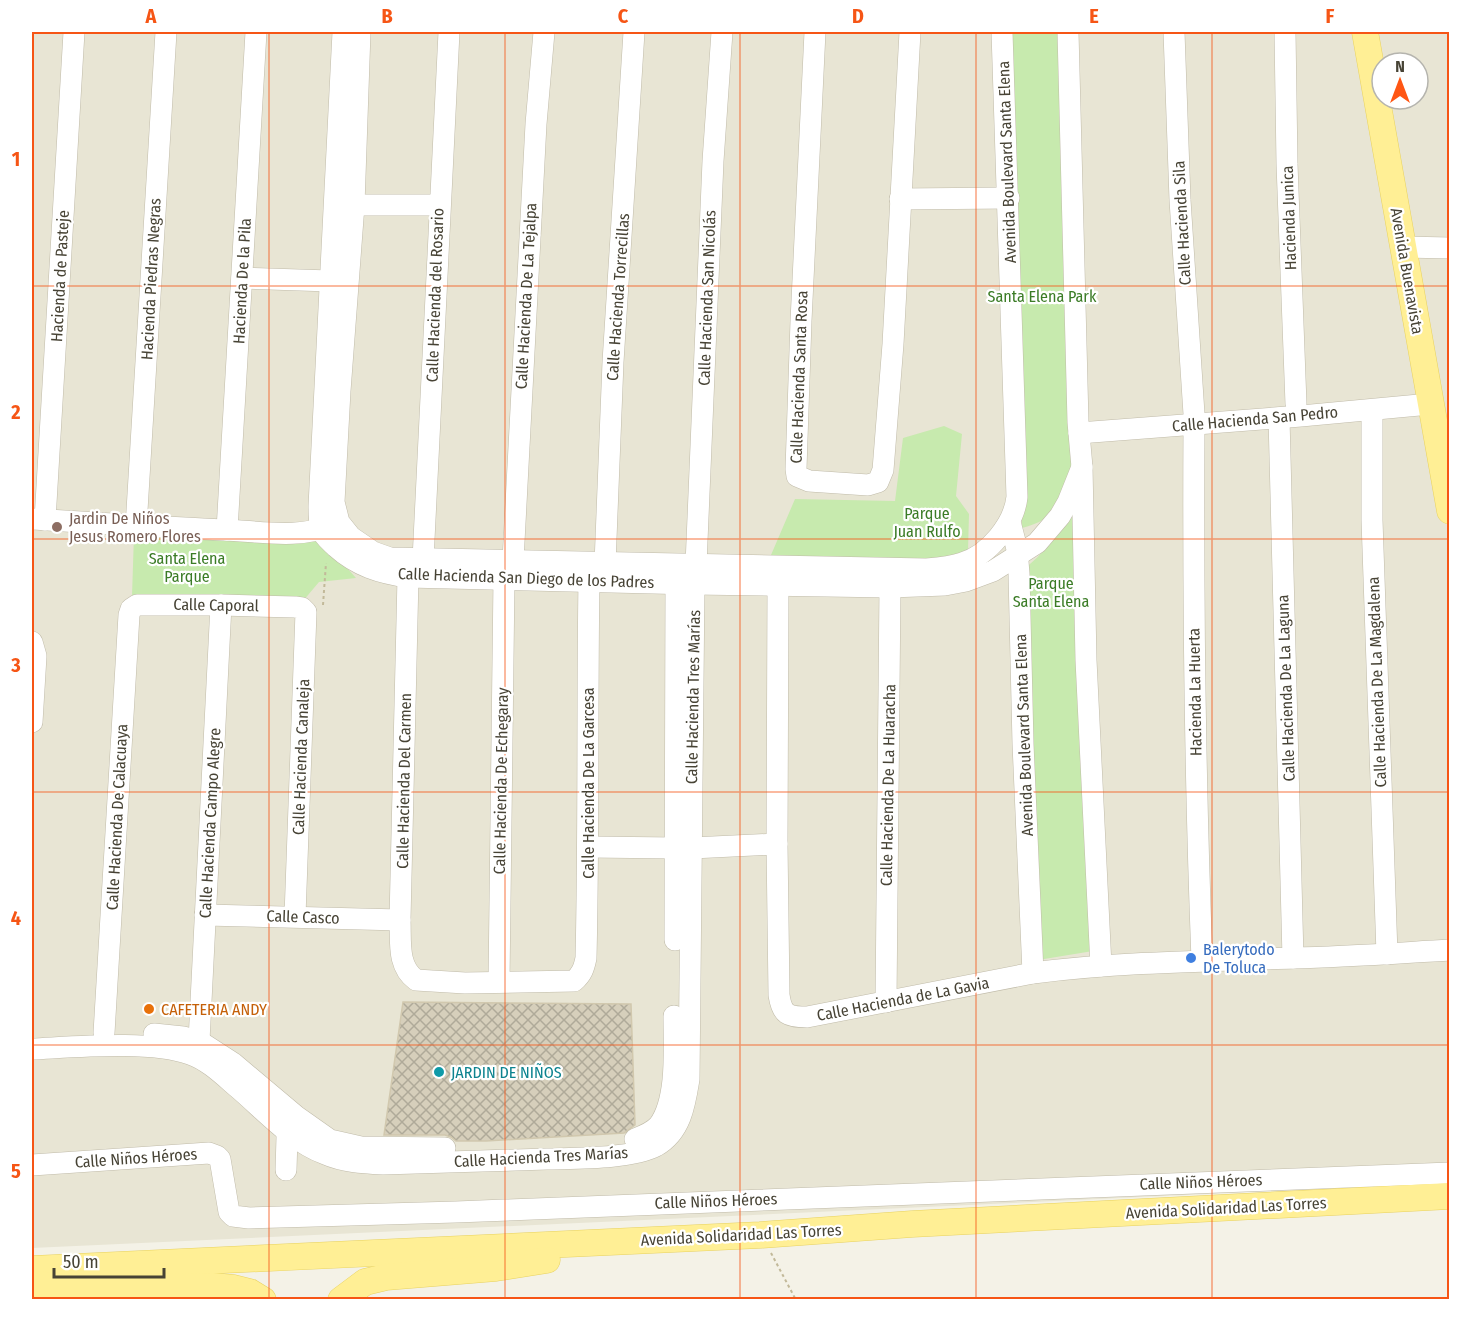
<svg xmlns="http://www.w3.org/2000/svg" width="1481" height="1331" font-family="'Fira Sans Condensed',sans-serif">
<defs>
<pattern id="building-cross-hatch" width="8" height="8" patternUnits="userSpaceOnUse" patternTransform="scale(1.5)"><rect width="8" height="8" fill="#d6cfbb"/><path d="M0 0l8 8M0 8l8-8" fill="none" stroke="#afaa99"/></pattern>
</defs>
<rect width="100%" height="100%" fill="#f4f2e7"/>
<path fill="#e8e5d4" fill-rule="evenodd" d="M32,32H1449V1183L32,1248ZM1382,63H1418V99H1382Z"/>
<g fill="#c7eaae">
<path d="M1008,32H1062L1073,460C1067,496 1061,518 1022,528Z"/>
<polygon points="944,426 962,434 956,496 969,514 968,551 941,560 768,562 795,499 895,501 903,438"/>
<path d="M1079,501L1093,951L1038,960L1021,571C1047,553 1062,527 1079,501Z"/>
<polygon points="134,534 322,540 356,578 319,582 303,601 132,596"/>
</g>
<polygon fill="url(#building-cross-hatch)" stroke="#d1c8ae" stroke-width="1.5" points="403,1002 631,1004 635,1125 624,1133 486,1141 456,1141 451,1137 445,1135 384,1135"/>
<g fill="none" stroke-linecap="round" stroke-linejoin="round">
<defs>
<g id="minor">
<path d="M343,32L319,506C319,513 319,522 321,529C323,536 331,542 336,547C357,566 380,573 408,577L694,584L890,587L945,585L966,581L993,571L1037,543L1060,516L1068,502L1082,467"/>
<path d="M360,32L354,205L340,391L334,502L339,522L351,537L373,552L390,558L925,569C937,568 951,567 962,563C989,555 1014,524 1017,497L1002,32"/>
<polyline points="815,32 801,321 796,469 797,476 809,481 868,485 878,482 883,470 893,344 910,32"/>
<polyline points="1068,32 1078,422 1082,467 1086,660 1101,966"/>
<polyline points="1174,32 1180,200 1194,414"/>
<polyline points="1285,32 1287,164 1296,404"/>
<polyline points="900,199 1009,198"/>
<polyline points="354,205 439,205"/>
<polyline points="1403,247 1450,248"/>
<polyline points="242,278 330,281"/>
<polyline points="1372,410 1372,520 1387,954"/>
<polyline points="1279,418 1293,958"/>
<path d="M1194,424C1193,603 1195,782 1202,960"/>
<polyline points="1079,433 1301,416 1430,404"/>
<path d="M33,519C97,523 160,527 224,530C258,531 301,540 333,524"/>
<polyline points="45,520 74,32"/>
<polyline points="1010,522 1017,549 1019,574 1023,744 1033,973"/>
<polyline points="136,527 166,32"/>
<polyline points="227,530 256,32"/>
<polyline points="423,560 449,32"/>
<polyline points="513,561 536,124 544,32"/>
<polyline points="605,564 613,362 634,32"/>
<polyline points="696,565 713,161 722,32"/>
<path d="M408,577L400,920C401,942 397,966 416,980L465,983L574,981C582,974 584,968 586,958C589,833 587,707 589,581"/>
<path d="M778,585L777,844L779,995C782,1015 788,1017 807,1017L1033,973C1120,962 1207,961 1294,958C1346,957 1398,953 1450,950"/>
<polyline points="32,642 36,656 32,722"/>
<polyline points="589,847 675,848"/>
<polyline points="692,848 777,844"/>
<polyline points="205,915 400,920"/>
<polyline points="675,940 676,583"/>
<polyline points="499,982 504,579"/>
<polyline points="886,1002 890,587"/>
<polyline points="104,1033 129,615 131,609 137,605 221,605 295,607 302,608 306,612 295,916"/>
<polyline points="154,1034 183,1037 199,1041 233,1063 296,1116 330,1140 361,1147 445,1148"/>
<polyline points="199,1041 221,605"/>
<path d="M32,1049C75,1047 150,1040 190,1054C208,1060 224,1076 238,1088C264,1110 292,1142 325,1154C343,1162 363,1163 383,1164C438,1162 492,1161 547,1159C577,1158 631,1159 656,1146C681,1132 685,1104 689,1079L694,584"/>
<path d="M635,1139C643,1136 653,1132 659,1125C678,1099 674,1047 674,1016"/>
<polyline points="32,1165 209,1153 217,1156 220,1159 229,1212 233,1216 249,1218 456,1212 1450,1173"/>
<polyline points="286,1170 287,1137 293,1122"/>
</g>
<g id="major">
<polyline points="1365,32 1450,511"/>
<polyline points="32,1269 760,1235 912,1224 1450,1196"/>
<polyline points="32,1284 87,1288 212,1286 234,1288 250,1292 263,1300"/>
<polyline points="341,1300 365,1282 386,1277 496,1268 547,1260"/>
</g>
</defs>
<use href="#minor" stroke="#c0bba9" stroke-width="22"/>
<use href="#major" stroke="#e8d260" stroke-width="27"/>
<g stroke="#c2b999" stroke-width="2" stroke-dasharray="3 3" stroke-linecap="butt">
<polyline points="323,605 326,563"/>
<polyline points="771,1253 796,1300"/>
</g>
<use href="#minor" stroke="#fff" stroke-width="21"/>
<use href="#major" stroke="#ffef95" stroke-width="26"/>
</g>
<path fill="none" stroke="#f65515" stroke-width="1.5" stroke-opacity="0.55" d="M269,32V1300M505,32V1300M740,32V1300M976,32V1300M1212,32V1300M32,286H1450M32,539H1450M32,792H1450M32,1045H1450"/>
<circle fill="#8d6e63" stroke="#fff" stroke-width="2" cx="57" cy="527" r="6"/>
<circle fill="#3f7fe0" stroke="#fff" stroke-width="2" cx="1191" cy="958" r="6"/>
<circle fill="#e8710a" stroke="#fff" stroke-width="2" cx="149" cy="1009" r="6"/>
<circle fill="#0f9aa8" stroke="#fff" stroke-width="2" cx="439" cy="1072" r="6"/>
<g text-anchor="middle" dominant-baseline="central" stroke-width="4.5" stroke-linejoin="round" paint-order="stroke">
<g font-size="16" fill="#474335" stroke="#fff">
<text transform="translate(1007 162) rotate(-92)">Avenida Boulevard Santa Elena</text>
<text transform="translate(1289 218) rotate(-92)">Hacienda Junica</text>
<text transform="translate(1182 223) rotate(-93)">Calle Hacienda Sila</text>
<text transform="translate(1407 271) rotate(80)">Avenida Buenavista</text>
<text transform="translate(60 276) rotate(-87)">Hacienda de Pasteje</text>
<text transform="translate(151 279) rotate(-87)">Hacienda Piedras Negras</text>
<text transform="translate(242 281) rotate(-87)">Hacienda De la Pila</text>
<text transform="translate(435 295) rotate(-88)">Calle Hacienda del Rosario</text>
<text transform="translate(526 296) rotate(-87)">Calle Hacienda De La Tejalpa</text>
<text transform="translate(618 297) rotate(-86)">Calle Hacienda Torrecillas</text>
<text transform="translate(707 298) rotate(-88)">Calle Hacienda San Nicolás</text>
<text transform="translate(799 377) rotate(-88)">Calle Hacienda Santa Rosa</text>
<text transform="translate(1255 419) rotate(-5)">Calle Hacienda San Pedro</text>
<text transform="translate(526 578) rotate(2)">Calle Hacienda San Diego de los Padres</text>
<text transform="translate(216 605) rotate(1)">Calle Caporal</text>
<text transform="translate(1377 682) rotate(-92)">Calle Hacienda De La Magdalena</text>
<text transform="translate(1286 688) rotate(-92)">Calle Hacienda De La Laguna</text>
<text transform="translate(1195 692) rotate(-91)">Hacienda La Huerta</text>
<text transform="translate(693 697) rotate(-89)">Calle Hacienda Tres Marías</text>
<text transform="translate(1024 735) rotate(-92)">Avenida Boulevard Santa Elena</text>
<text transform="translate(301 757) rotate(-88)">Calle Hacienda Canaleja</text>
<text transform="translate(404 781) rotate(-89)">Calle Hacienda Del Carmen</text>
<text transform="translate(501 781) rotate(-89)">Calle Hacienda De Echegaray</text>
<text transform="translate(588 783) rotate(-90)">Calle Hacienda De La Garcesa</text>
<text transform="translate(888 785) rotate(-89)">Calle Hacienda De La Huaracha</text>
<text transform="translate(117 817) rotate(-87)">Calle Hacienda De Calacuaya</text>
<text transform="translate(210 823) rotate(-87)">Calle Hacienda Campo Alegre</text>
<text transform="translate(303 917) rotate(2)">Calle Casco</text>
<text transform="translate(903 999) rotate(-11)">Calle Hacienda de La Gavia</text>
<text transform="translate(541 1157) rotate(-3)">Calle Hacienda Tres Marías</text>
<text transform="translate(136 1158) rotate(-4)">Calle Niños Héroes</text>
<text transform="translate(1201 1182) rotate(-2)">Calle Niños Héroes</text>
<text transform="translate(716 1201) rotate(-2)">Calle Niños Héroes</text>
<text transform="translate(1226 1208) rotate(-3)">Avenida Solidaridad Las Torres</text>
<text transform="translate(741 1235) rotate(-3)">Avenida Solidaridad Las Torres</text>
</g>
<g font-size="16" fill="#3b7c26" stroke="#fff">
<text x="1042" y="296">Santa Elena Park</text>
<text x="927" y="513">Parque<tspan x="927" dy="18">Juan Rulfo</tspan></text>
<text x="187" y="558">Santa Elena<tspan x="187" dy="18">Parque</tspan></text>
<text x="1051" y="583">Parque<tspan x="1051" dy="18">Santa Elena</tspan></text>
</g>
<g font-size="16" fill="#785e54" stroke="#fff" text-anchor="start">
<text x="69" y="518">Jardin De Niños<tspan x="69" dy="18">Jesus Romero Flores</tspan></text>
</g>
<g font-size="16" fill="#366cbe" stroke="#fff" text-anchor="start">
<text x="1203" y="949">Balerytodo<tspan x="1203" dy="18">De Toluca</tspan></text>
</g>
<g font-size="16" fill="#c56008" stroke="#fff" text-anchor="start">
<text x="161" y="1009">CAFETERIA ANDY</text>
</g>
<g font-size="16" fill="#0d838f" stroke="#fff" text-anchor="start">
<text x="451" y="1072">JARDIN DE NIÑOS</text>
</g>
</g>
<rect width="1481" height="1331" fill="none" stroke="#ffffff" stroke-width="66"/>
<g transform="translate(1400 81)"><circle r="28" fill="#ffffff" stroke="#b5b4ae" stroke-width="1.5"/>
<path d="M0-4.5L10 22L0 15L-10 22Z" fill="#ff5613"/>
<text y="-9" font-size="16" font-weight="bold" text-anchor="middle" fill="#474335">N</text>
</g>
<path d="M54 1268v9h110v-9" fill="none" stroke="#474335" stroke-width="3"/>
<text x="63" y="1268" font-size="18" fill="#474335" stroke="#ffffff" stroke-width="4.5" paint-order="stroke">50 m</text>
<rect x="33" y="33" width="1415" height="1265" fill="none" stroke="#f65515" stroke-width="2"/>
<g font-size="20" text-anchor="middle" font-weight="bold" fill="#f65515">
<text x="151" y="23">A</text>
<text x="387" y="23">B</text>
<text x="623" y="23">C</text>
<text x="858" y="23">D</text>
<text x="1094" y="23">E</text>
<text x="1330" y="23">F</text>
<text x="16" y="166">1</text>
<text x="16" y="419">2</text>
<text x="16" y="672">3</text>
<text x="16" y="925">4</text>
<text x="16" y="1178">5</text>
</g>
</svg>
